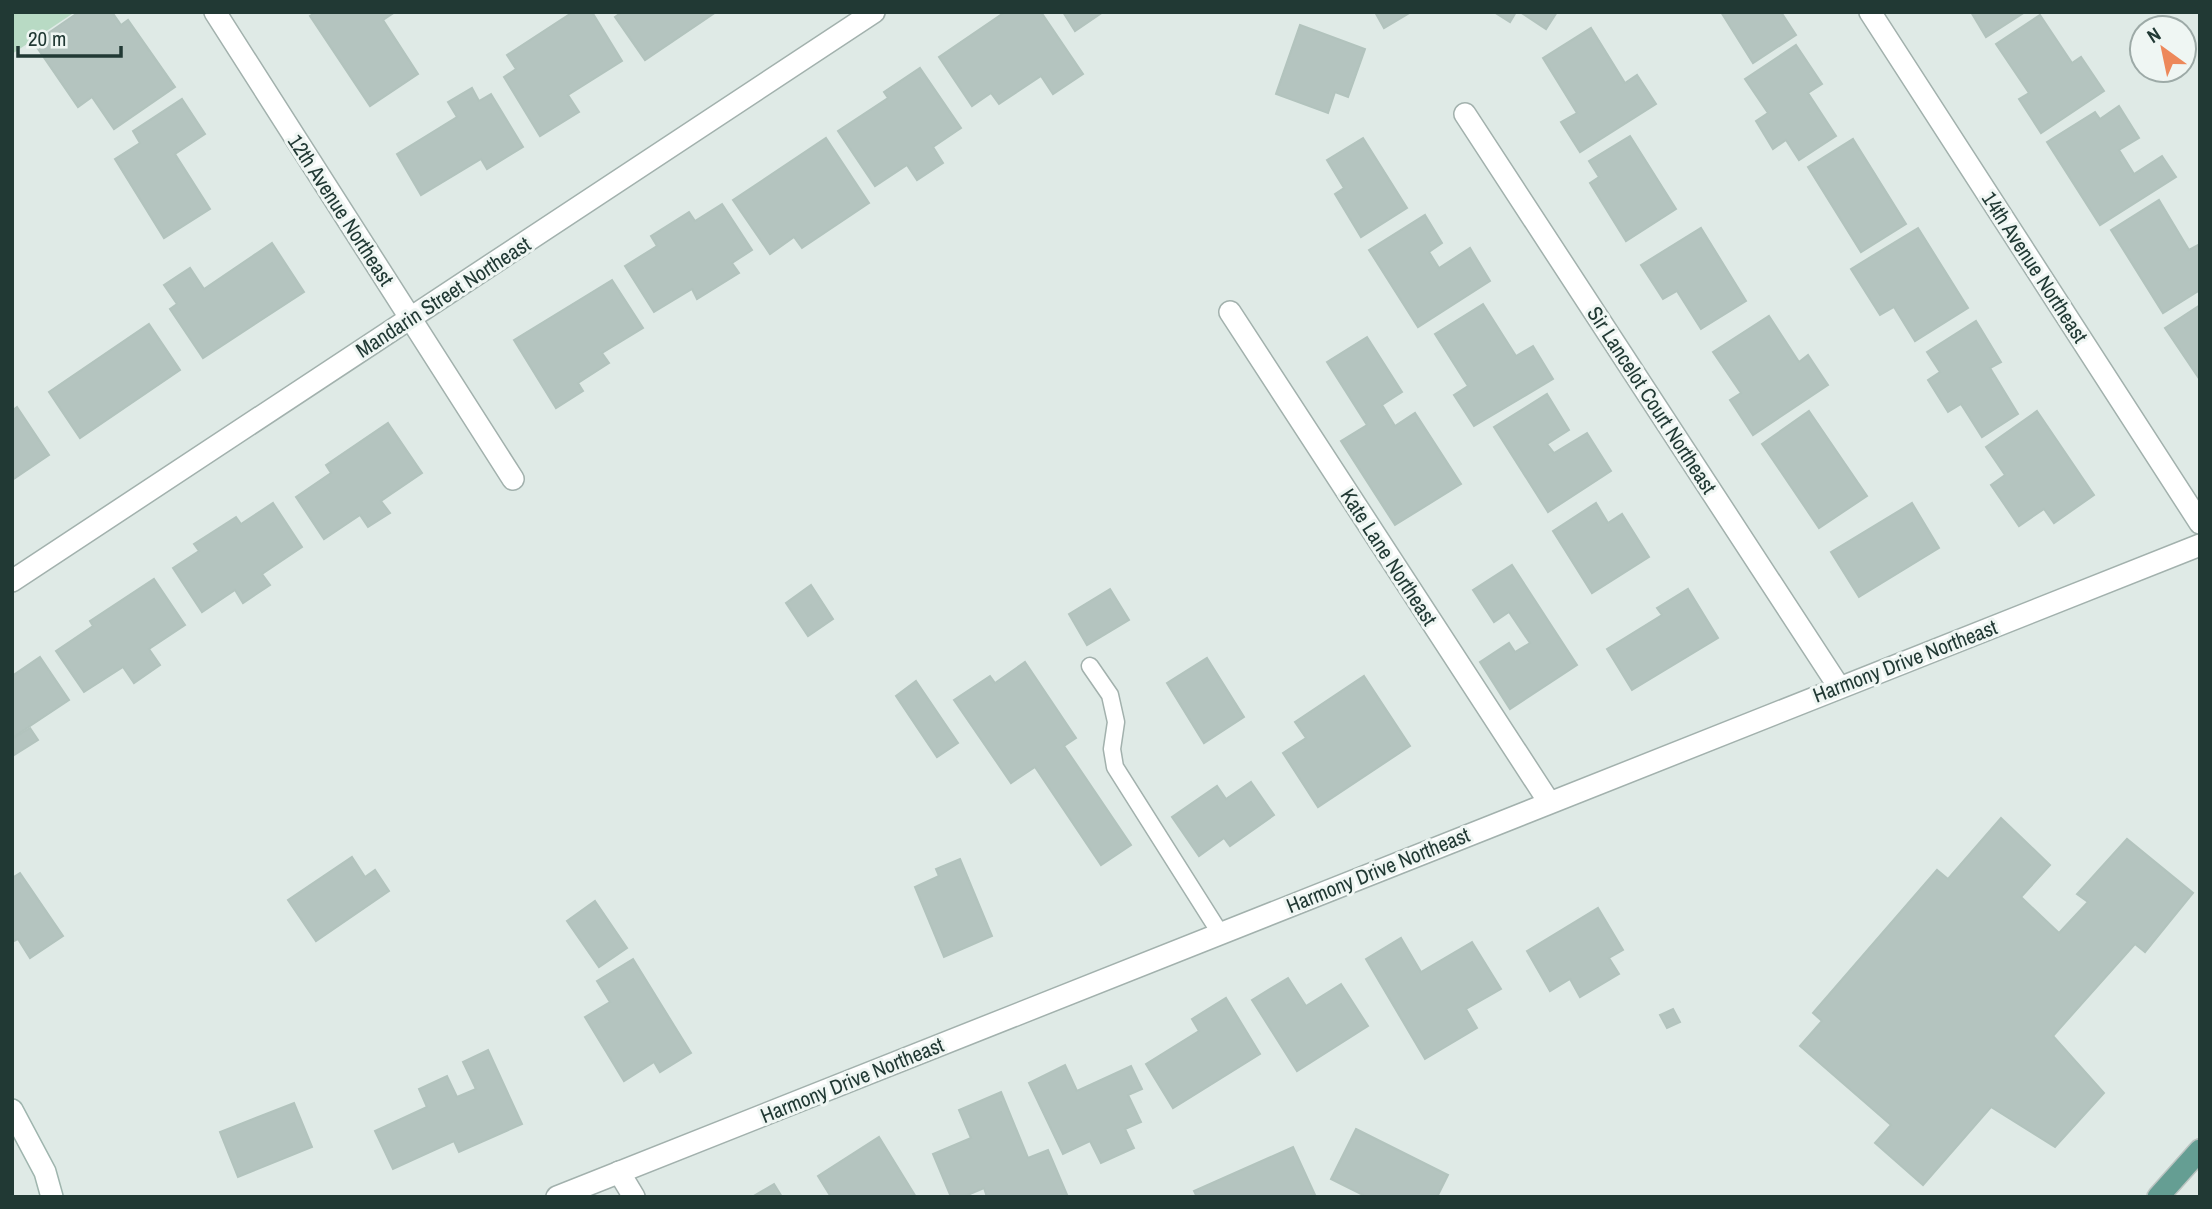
<svg xmlns="http://www.w3.org/2000/svg" width="2212" height="1209" font-family="'Archivo Narrow',sans-serif">
<rect width="100%" height="100%" fill="#dfeae6"/>
<polygon fill="#b8dac4" points="12,12 75,12 12,54"/>
<g fill="#b4c4bf" stroke="#b2c3bd" stroke-width="2">
<polygon points="79,12 112,12 121,25 128,20 175,87 114,129 92,97 78,107 34,43"/>
<polygon points="316,12 395,12 383,20 418,74 370,106 310,16"/>
<polygon points="573,12 592,12 622,61 568,95 579,112 540,136 504,77 516,69 507,55"/>
<polygon points="622,12 716,12 645,60 615,17"/>
<polygon points="1005,12 1041,12 1083,74 1053,94 1041,76 999,104 991,93 972,106 939,57"/>
<polygon points="1063,12 1103,12 1075,31"/>
<polygon points="1375,12 1411,12 1384,28"/>
<polygon points="1494,12 1516,12 1510,22"/>
<polygon points="1520,12 1557,12 1546,29"/>
<polygon points="1721,12 1781,12 1796,35 1753,63"/>
<polygon points="1971,12 2025,12 1986,37"/>
<polygon points="2040,15 2072,63 2081,57 2104,91 2041,133 2019,99 2029,93 1996,44"/>
<polygon points="1300,25 1365,49 1348,97 1335,92 1328,113 1276,94"/>
<polygon points="1591,28 1625,83 1637,75 1656,104 1580,152 1561,122 1577,113 1543,58"/>
<polygon points="1796,45 1822,84 1808,93 1836,136 1799,160 1786,140 1773,149 1756,121 1768,113 1745,79"/>
<polygon points="920,68 961,128 933,147 943,163 917,180 907,165 875,186 838,131 888,98 884,92"/>
<polygon points="472,88 479,101 491,94 523,147 487,169 481,159 421,195 397,154 457,117 448,102"/>
<polygon points="182,99 205,134 175,154 210,209 164,238 115,159 140,143 133,131"/>
<polygon points="2119,106 2139,138 2119,150 2134,174 2162,156 2176,177 2100,225 2047,142 2095,112 2100,119"/>
<polygon points="1630,136 1676,209 1626,241 1590,183 1599,177 1589,161"/>
<polygon points="826,138 869,203 802,248 794,237 770,254 733,200"/>
<polygon points="1363,138 1407,208 1361,237 1335,194 1344,188 1327,160"/>
<polygon points="1853,139 1906,224 1861,252 1808,167"/>
<polygon points="2159,200 2189,250 2200,244 2200,290 2163,313 2111,230"/>
<polygon points="722,204 752,250 732,263 739,273 697,299 692,289 654,312 625,266 657,246 651,236 689,212 695,221"/>
<polygon points="1425,215 1442,243 1429,252 1439,268 1470,248 1490,281 1418,327 1369,250"/>
<polygon points="1701,228 1746,301 1701,329 1677,291 1663,299 1641,265"/>
<polygon points="1918,228 1968,308 1915,341 1894,307 1880,315 1851,269"/>
<polygon points="272,243 304,292 203,358 170,309 177,304 164,285 190,268 204,289"/>
<polygon points="612,280 643,328 602,353 609,363 578,383 583,391 556,408 514,340"/>
<polygon points="1483,304 1516,356 1533,346 1553,379 1474,426 1454,395 1468,386 1435,334"/>
<polygon points="2200,305 2200,380 2165,328"/>
<polygon points="1769,316 1799,362 1808,355 1828,385 1753,435 1730,400 1741,393 1713,352"/>
<polygon points="1976,321 2001,362 1990,368 2018,414 1982,437 1961,404 1948,412 1928,380 1940,372 1927,352"/>
<polygon points="149,324 180,370 80,438 49,392"/>
<polygon points="1367,337 1402,392 1382,405 1395,426 1415,413 1461,484 1395,525 1341,441 1367,425 1327,362"/>
<polygon points="1547,394 1569,430 1547,444 1554,453 1587,433 1611,471 1548,512 1494,427"/>
<polygon points="17,407 49,455 12,480 12,411"/>
<polygon points="1809,411 1867,496 1819,528 1762,444"/>
<polygon points="2037,411 2094,495 2054,523 2044,509 2019,526 1991,485 2005,475 1986,447"/>
<polygon points="388,423 422,473 381,501 390,513 368,527 360,515 324,539 296,497 331,473 326,465"/>
<polygon points="273,503 302,547 262,574 270,585 243,603 235,590 202,612 173,568 199,551 194,544 236,517 241,524"/>
<polygon points="1596,503 1608,523 1622,514 1649,557 1592,593 1553,531"/>
<polygon points="1912,503 1939,548 1859,597 1831,552"/>
<polygon points="1512,565 1577,665 1510,709 1480,662 1509,643 1515,652 1530,643 1509,612 1494,622 1473,590"/>
<polygon points="154,579 185,625 149,649 160,665 134,683 123,667 84,692 56,651 93,626 90,621"/>
<polygon points="811,585 833,619 808,636 786,603"/>
<polygon points="1110,589 1129,620 1087,645 1069,614"/>
<polygon points="1688,589 1718,638 1632,690 1607,649 1662,615 1657,608"/>
<polygon points="40,657 69,700 12,738 12,676"/>
<polygon points="1207,658 1244,717 1204,743 1167,683"/>
<polygon points="1025,662 1076,738 1064,746 1131,845 1101,865 1035,767 1011,783 954,700 990,676 995,683"/>
<polygon points="1364,676 1410,746 1318,807 1283,753 1306,738 1295,722"/>
<polygon points="916,681 958,743 937,757 896,696"/>
<polygon points="30,728 38,740 14,755 12,739"/>
<polygon points="1251,782 1274,815 1230,846 1224,838 1199,856 1172,817 1217,786 1226,799"/>
<polygon points="2001,818 2050,865 2021,897 2059,933 2088,902 2077,894 2127,839 2193,893 2145,952 2135,944 2053,1036 2104,1093 2055,1147 1991,1107 1923,1185 1875,1143 1891,1125 1800,1046 1822,1021 1813,1013 1937,870 1948,879"/>
<polygon points="352,857 365,877 375,870 389,891 316,941 288,900"/>
<polygon points="960,859 992,936 944,957 915,887 939,876 936,869"/>
<polygon points="20,873 63,936 30,958 18,939 12,942 12,878"/>
<polygon points="595,901 627,948 599,967 567,921"/>
<polygon points="1598,908 1623,950 1609,958 1619,974 1580,997 1570,979 1550,991 1527,951"/>
<polygon points="1401,938 1421,972 1472,942 1501,989 1466,1009 1477,1028 1425,1059 1366,959"/>
<polygon points="633,959 691,1053 660,1072 654,1062 624,1081 585,1017 610,1002 597,981"/>
<polygon points="1288,978 1306,1006 1341,984 1368,1026 1297,1071 1252,1000"/>
<polygon points="1226,998 1260,1054 1173,1108 1146,1064 1199,1031 1192,1019"/>
<polygon points="1673,1009 1680,1022 1667,1028 1660,1015"/>
<polygon points="488,1050 522,1124 459,1152 454,1141 393,1169 375,1131 427,1107 419,1089 447,1076 457,1097 476,1089 463,1062"/>
<polygon points="1065,1065 1077,1091 1131,1066 1142,1089 1128,1095 1141,1122 1125,1129 1134,1148 1101,1163 1090,1141 1063,1154 1029,1083"/>
<polygon points="1001,1092 1028,1158 1048,1150 1068,1197 987,1197 984,1188 963,1197 951,1197 933,1154 971,1138 959,1110"/>
<polygon points="294,1103 312,1147 238,1177 220,1132"/>
<polygon points="1356,1129 1448,1175 1437,1197 1367,1197 1331,1179"/>
<polygon points="879,1137 916,1197 831,1197 818,1176"/>
<polygon points="1293,1147 1316,1197 1197,1197 1194,1191"/>
<polygon points="774,1184 782,1197 752,1197"/>
</g>
<g fill="none" stroke-linecap="round" stroke-linejoin="round">
<defs>
<polyline id="lane" points="1090,666 1110,695 1116,722 1112,749 1115,767 1220,933"/>
<g id="street">
<polyline points="215,12 513,479"/>
<polyline points="1870,12 2200,523"/>
<polyline points="1465,114 1839,687"/>
<polyline points="1230,312 1549,802"/>
<polyline points="12,581 874,12"/>
<polyline points="619,1172 634,1197"/>
<polyline points="557,1197 2200,545"/>
</g>
<polyline id="secondary" points="12,1110 45,1172 52,1197"/>
<polyline id="primary" points="2158,1197 2200,1150"/>
</defs>
<use href="#lane" stroke="#a2b1ad" stroke-width="19"/>
<use href="#street" stroke="#a2b1ad" stroke-width="24"/>
<use href="#secondary" stroke="#9fb5ae" stroke-width="24"/>
<use href="#primary" stroke="#bcc4c2" stroke-width="24"/>
<use href="#lane" stroke="#fff" stroke-width="16"/>
<use href="#street" stroke="#fff" stroke-width="21"/>
<use href="#secondary" stroke="#fff" stroke-width="21"/>
<use href="#primary" stroke="#659e93" stroke-width="21"/>
</g>
<g text-anchor="middle" dominant-baseline="central" stroke-width="6" stroke-linejoin="round" paint-order="stroke">
<g font-size="21" fill="#213934" stroke="#eff6f3">
<text transform="translate(341 210) rotate(57)">12th Avenue Northeast</text>
<text transform="translate(2035 267) rotate(57)">14th Avenue Northeast</text>
<text transform="translate(443 297) rotate(-33)">Mandarin Street Northeast</text>
<text transform="translate(1652 400) rotate(57)">Sir Lancelot Court Northeast</text>
<text transform="translate(1389 557) rotate(57)">Kate Lane Northeast</text>
<text transform="translate(1905 661) rotate(-21)">Harmony Drive Northeast</text>
<text transform="translate(1378 870) rotate(-22)">Harmony Drive Northeast</text>
<text transform="translate(852 1080) rotate(-22)">Harmony Drive Northeast</text>
</g>
</g>
<rect width="2212" height="1209" fill="none" stroke="#213934" stroke-width="28"/>
<g transform="translate(2163 49) rotate(327)"><circle r="33" fill="#eff6f3" stroke="#9daaa7" stroke-width="2"/>
<path d="M0-5L12 26L0 18L-12 26Z" fill="#ed885a"/>
<text y="-10" font-size="19" font-weight="bold" text-anchor="middle" fill="#213934">N</text>
</g>
<path d="M18 46v10h103v-10" fill="none" stroke="#213934" stroke-width="3.5"/>
<text x="28" y="46" font-size="21" fill="#213934" stroke="#eff6f3" stroke-width="5" paint-order="stroke">20 m</text>
</svg>
